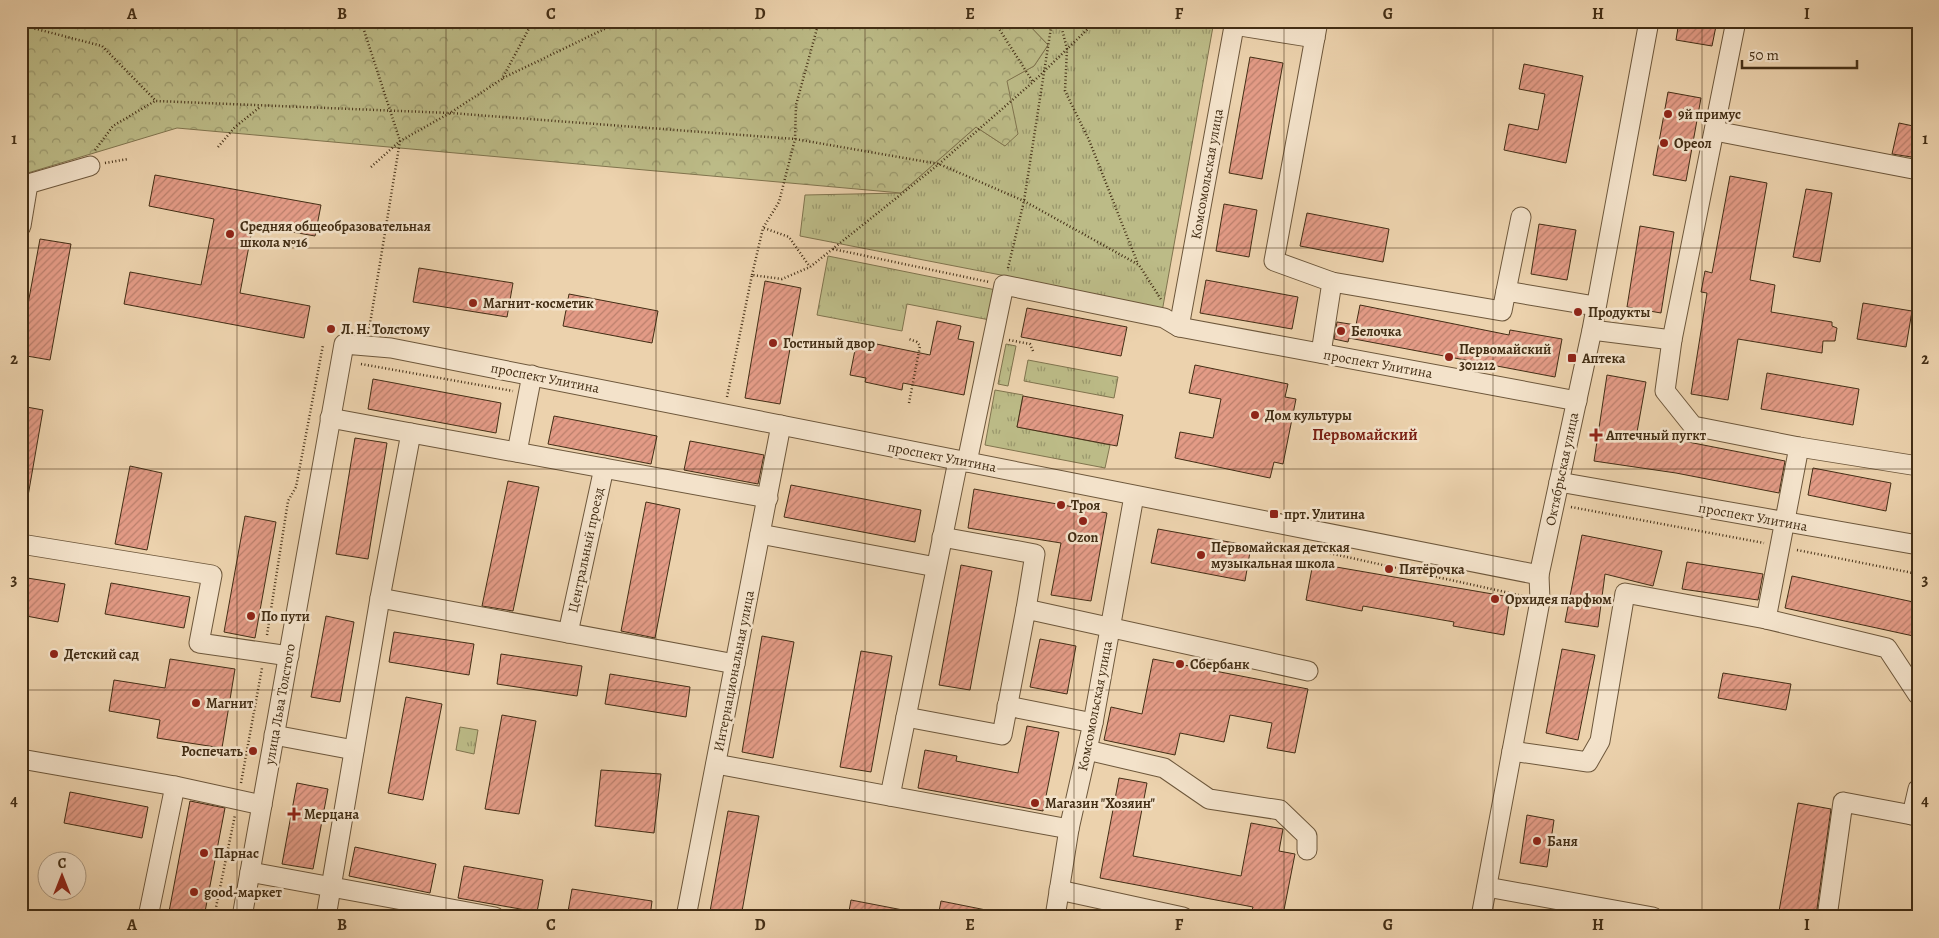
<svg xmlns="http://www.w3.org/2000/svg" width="1939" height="938" font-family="Alegreya,serif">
<defs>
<pattern id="grass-tufts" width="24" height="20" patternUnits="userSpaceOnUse" patternTransform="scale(1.25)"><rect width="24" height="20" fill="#bcbb87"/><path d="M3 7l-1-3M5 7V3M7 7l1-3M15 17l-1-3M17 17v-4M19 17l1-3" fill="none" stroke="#9a986d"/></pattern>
<pattern id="forest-crowns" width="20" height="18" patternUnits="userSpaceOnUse" patternTransform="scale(1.25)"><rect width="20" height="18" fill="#bcbb87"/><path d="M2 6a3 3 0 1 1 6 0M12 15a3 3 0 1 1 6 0" fill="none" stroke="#9a986d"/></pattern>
<pattern id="building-hatch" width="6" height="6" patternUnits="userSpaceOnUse" patternTransform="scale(1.25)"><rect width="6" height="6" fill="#e39b86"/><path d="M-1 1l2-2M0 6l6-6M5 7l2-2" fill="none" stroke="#ba7f6c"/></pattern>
</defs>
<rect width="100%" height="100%" fill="#ecd2ad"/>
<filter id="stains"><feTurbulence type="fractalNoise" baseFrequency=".004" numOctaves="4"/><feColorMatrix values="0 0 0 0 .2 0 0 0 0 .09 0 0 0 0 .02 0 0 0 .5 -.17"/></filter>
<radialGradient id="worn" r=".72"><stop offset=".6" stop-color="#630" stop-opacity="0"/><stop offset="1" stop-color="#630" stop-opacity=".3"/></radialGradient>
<g fill="url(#grass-tufts)" stroke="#80744e">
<polygon points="1025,21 1214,21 1162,312 1006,276 800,236 805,195 901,193 976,127 1005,146 1006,81 1034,66 1048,45"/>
<polygon points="828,256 1001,291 995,321 907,304 902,331 817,315"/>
<polygon points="1006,344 1016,346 1008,386 998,384"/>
<polygon points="1028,360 1118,377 1114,398 1024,381"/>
<polygon points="995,390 1023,395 1017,427 1110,445 1105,468 985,445"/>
<polygon points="460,727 478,730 474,754 456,750"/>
</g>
<polygon fill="url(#forest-crowns)" stroke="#80744e" points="21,21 1025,21 1048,45 1034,66 1007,81 1018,134 1005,146 976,127 901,193 177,128 21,175"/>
<g fill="url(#building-hatch)" stroke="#432e15">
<polygon points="1679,21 1717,21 1712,46 1676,40"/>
<polygon points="1250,57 1283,63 1262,179 1229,173"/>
<polygon points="1524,64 1583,76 1566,163 1504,150 1509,124 1538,130 1545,94 1519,89"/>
<polygon points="1668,92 1701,98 1686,181 1653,175"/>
<polygon points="1899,123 1918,127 1918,158 1892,154"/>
<polygon points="155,175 321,205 315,236 253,225 240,293 310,306 304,338 124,304 130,272 201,285 214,219 149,206"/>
<polygon points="1730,176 1767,183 1750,280 1775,285 1771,312 1832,322 1832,326 1837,328 1835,341 1823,341 1822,353 1738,339 1728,400 1691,394 1707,293 1701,292 1705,271 1712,273"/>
<polygon points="1806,189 1832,193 1820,262 1793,257"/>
<polygon points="1224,204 1257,210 1249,257 1216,251"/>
<polygon points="1307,213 1389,229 1383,262 1300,246"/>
<polygon points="1539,224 1576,230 1567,280 1531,274"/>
<polygon points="1640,226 1674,232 1661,313 1627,307"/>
<polygon points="40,239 71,244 50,360 21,355 21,342"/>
<polygon points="419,268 513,283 507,317 413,302"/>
<polygon points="1206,280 1298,297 1292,329 1200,313"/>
<polygon points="765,281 801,288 780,404 745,398"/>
<polygon points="569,294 658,311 652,343 563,326"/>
<polygon points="1863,303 1912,311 1906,347 1857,339"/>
<polygon points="1360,305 1509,335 1510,330 1562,339 1555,377 1349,338 1348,342 1334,339 1337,322 1356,325"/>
<polygon points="1027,308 1127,327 1121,356 1021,337"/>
<polygon points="937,321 961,326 958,339 974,342 964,395 903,383 902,390 865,382 866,378 850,375 857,340 930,355"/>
<polygon points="1195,365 1288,384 1285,397 1296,399 1283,464 1274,462 1270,478 1175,458 1180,432 1213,438 1221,399 1189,393"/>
<polygon points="1767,373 1859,389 1853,425 1761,409"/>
<polygon points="1607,375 1646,382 1637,432 1684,439 1683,441 1785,461 1779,493 1676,473 1594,461"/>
<polygon points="373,379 501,403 496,433 368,409"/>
<polygon points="1023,396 1123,415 1117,446 1017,427"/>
<polygon points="21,406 43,410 28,496 21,495"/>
<polygon points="554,416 657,436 651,464 548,444"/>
<polygon points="355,438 387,443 368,559 336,554"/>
<polygon points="690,441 764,455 758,484 684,470"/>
<polygon points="130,466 162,473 147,550 115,544"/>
<polygon points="1813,468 1891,483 1886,511 1808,495"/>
<polygon points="508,481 539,487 513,611 482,606"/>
<polygon points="791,485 921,510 915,542 784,517"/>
<polygon points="974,489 1107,513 1091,601 1051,595 1061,543 968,528"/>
<polygon points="646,502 680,509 655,638 621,631"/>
<polygon points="245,516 276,522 255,638 224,632"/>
<polygon points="1158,529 1251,546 1245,581 1151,563"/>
<polygon points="1582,535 1662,551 1653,586 1605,574 1598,627 1565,622"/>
<polygon points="1687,562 1763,574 1758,600 1682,589"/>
<polygon points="1313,563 1510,597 1504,635 1453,626 1454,622 1363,606 1362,611 1306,600"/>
<polygon points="961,565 992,571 970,690 939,685"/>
<polygon points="1792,576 1918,603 1918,637 1785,608"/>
<polygon points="21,577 65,584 58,622 21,615"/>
<polygon points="111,583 190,597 184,628 105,614"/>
<polygon points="326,616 354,622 340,702 311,697"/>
<polygon points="394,632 474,644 469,675 389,662"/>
<polygon points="762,636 794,642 773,758 742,752"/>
<polygon points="1040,639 1076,646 1067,694 1030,687"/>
<polygon points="1562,649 1595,655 1578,740 1546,733"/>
<polygon points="861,651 892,656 871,772 840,767"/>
<polygon points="501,654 582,666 577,696 497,684"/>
<polygon points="170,659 235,669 222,748 157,738 160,720 109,711 114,680 165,688"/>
<polygon points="1153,659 1308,689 1295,753 1267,748 1272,723 1230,715 1224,742 1180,733 1175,755 1104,740 1111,707 1142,714"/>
<polygon points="1723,673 1791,684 1786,710 1718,698"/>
<polygon points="610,674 690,687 686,717 605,704"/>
<polygon points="406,697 442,704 423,800 388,793"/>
<polygon points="502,715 536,721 519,814 485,809"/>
<polygon points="1027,726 1059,732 1043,811 918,788 925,750 957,756 956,761 1018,773"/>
<polygon points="601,770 661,774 654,833 595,826"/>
<polygon points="1119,778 1147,783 1133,856 1241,876 1251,823 1283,829 1279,851 1295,854 1283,915 1252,910 1253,907 1100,878"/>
<polygon points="297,783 328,789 313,869 282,864"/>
<polygon points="70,792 148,807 142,838 64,823"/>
<polygon points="190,801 225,808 204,917 168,917"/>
<polygon points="1798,803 1831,809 1816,916 1778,917"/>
<polygon points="728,811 759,816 741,917 709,917"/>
<polygon points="1527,815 1554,820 1547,867 1520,863"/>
<polygon points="355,847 436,864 430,893 349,876"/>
<polygon points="464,866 543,880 537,912 458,898"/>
<polygon points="572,889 652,901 650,917 567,917"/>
<polygon points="851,900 908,911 908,917 848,917"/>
<polygon points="941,901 991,911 991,917 938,917"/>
</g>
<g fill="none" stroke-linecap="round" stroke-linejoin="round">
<defs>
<g id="minor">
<polyline points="1318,21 1274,261 1332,282 1321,353"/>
<polyline points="1736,21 1672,340 1665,391 1693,426 1799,447 1918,466"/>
<polyline points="1234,25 1315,38"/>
<polyline points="1715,131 1918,170"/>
<polyline points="21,186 90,166"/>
<polyline points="21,226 28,184"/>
<polyline points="1332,282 1502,311 1506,291 1595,306"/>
<polyline points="1506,291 1521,217"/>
<polyline points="1179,327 1235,21"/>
<polyline points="1592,330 1672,340"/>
<polyline points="330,418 411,433"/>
<polyline points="517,452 532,375"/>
<polyline points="967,462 1004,285 1164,318 1179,327 1577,401"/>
<polyline points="1559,482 1918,545"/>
<polyline points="760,534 936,567"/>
<polyline points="942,537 1035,554 1026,609"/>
<polyline points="21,544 212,575 199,643 289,656"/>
<polyline points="380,598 735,664"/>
<polyline points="1766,619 1799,447"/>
<polyline points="568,633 604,468"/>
<polyline points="1007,706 1093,723"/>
<polyline points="906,717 1002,735 1026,609 1308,671"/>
<polyline points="274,735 354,750"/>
<polyline points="1087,750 1164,768 1209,799 1280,810 1307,836 1307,850"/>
<polyline points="1512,751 1588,762 1600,741 1625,593 1766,619 1887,648 1918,695"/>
<polyline points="21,759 175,786 262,805"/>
<polyline points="716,764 1069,829"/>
<polyline points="1918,789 1912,815 1918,816"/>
<polyline points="890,796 958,461"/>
<polyline points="250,872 495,917"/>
<polyline points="1487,887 1653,917"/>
<polyline points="1059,890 1183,917"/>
<polyline points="148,917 175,786"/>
<polyline points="242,917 344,344 391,348 1539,575"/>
<polyline points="326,917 380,598 411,433 768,498"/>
<polyline points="686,917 781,425"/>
<polyline points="1055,917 1069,829 1093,723 1134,496"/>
<polyline points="1481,917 1540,601 1539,575 1592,330 1649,21"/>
<polyline points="1827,917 1843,802 1912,815"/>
</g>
</defs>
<use href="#minor" stroke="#6d573b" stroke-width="21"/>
<g stroke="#432e15" stroke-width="2.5" stroke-dasharray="1 2.5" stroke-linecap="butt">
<polyline points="361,21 400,141 369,330"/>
<polyline points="994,21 1033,82"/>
<polyline points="1060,21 1067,49 1065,91 1089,140 1138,264"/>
<polyline points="21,25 102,46 156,101 450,113 795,139 939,164 1024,201 1139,265 1162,301"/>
<polyline points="503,78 621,21"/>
<polyline points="218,147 235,127 260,107"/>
<polyline points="95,150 113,126 155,101"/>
<polyline points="105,163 128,159"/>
<polyline points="371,167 400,141 450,113 502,79 533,21"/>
<polyline points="764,228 789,237 810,267"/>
<polyline points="833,249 989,282"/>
<polyline points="1008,268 1024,201 1052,21"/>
<polyline points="752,275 763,228 779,202 795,139 796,105 819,21"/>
<polyline points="1009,340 1030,344 1033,351"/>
<polyline points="361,364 513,391"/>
<polyline points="727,397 752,275 782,279 810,267 939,164 1033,82 1096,21"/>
<polyline points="909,403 920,346 917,342 909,339"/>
<polyline points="1571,507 1764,543"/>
<polyline points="1306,548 1523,596"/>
<polyline points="1797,550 1918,574"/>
<polyline points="267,635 288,501 296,487 323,345"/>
<polyline points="241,783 262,668"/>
<polyline points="214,917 235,815"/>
</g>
<use href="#minor" stroke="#f3e2ca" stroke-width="19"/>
</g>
<path fill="none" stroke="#432e15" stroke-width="1" stroke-opacity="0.55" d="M237,21V917M446,21V917M656,21V917M865,21V917M1074,21V917M1284,21V917M1493,21V917M1702,21V917M21,248H1918M21,469H1918M21,690H1918"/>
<g fill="#8f2418" stroke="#f3e2ca" stroke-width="2">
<circle cx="1668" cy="114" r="5"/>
<circle cx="1664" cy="143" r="5"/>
<circle cx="230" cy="234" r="5"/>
<circle cx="473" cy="303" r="5"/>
<circle cx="1578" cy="312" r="5"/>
<circle cx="331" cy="329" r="5"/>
<circle cx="1341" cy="331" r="5"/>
<circle cx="773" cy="343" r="5"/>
<circle cx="1449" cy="357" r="5"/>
<rect x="1567" y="353" width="10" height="10" rx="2.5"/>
<circle cx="1255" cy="415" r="5"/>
<path d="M1593.5 427.5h5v5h5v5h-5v5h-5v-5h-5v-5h5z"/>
<circle cx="1061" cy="505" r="5"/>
<rect x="1269" y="509" width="10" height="10" rx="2.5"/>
<circle cx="1083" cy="521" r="5"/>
<circle cx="1201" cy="555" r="5"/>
<circle cx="1389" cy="569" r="5"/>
<circle cx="1495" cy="599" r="5"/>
<circle cx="251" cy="616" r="5"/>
<circle cx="54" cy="654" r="5"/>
<circle cx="1180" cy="664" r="5"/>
<circle cx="196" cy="703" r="5"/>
<circle cx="253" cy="751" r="5"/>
<circle cx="1035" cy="803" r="5"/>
<path d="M291.5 806.5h5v5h5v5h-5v5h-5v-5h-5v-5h5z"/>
<circle cx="1537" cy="841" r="5"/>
<circle cx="204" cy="853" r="5"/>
<circle cx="194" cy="892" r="5"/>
</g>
<g text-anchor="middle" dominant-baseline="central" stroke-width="5" stroke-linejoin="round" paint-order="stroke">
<g font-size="14" font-weight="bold" fill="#432e15" stroke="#f3e2ca" text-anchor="start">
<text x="1678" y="114">9й примус</text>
<text x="1674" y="143">Ореол</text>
<text x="240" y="226">Средняя общеобразовательная<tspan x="240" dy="16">школа №16</tspan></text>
<text x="483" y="303">Магнит-косметик</text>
<text x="1588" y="312">Продукты</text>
<text x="341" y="329">Л. Н. Толстому</text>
<text x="1351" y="331">Белочка</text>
<text x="783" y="343">Гостиный двор</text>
<text x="1459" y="349">Первомайский<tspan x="1459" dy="16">301212</tspan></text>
<text x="1582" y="358">Аптека</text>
<text x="1265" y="415">Дом культуры</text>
<text x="1606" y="435">Аптечный пугкт</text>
<text x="1071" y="505">Троя</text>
<text x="1284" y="514">прт. Улитина</text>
<text x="1083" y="537" text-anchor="middle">Ozon</text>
<text x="1211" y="547">Первомайская детская<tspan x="1211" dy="16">музыкальная школа</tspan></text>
<text x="1399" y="569">Пятёрочка</text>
<text x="1505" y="599">Орхидея парфюм</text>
<text x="261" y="616">По пути</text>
<text x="64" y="654">Детский сад</text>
<text x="1190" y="664">Сбербанк</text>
<text x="206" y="703">Магнит</text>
<text x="243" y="751" text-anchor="end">Роспечать</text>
<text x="1045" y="803">Магазин "Хозяин"</text>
<text x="304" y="814">Мерцана</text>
<text x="1547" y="841">Баня</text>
<text x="214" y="853">Парнас</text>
<text x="204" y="892">good-маркет</text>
</g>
<g font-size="14" fill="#432e15" stroke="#f3e2ca">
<text transform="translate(1207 174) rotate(-80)">Комсомольская улица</text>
<text transform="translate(1378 364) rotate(10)">проспект Улитина</text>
<text transform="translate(545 378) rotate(11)">проспект Улитина</text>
<text transform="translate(942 457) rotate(11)">проспект Улитина</text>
<text transform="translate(1562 469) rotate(-78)">Октябрьская улица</text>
<text transform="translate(1753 517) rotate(10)">проспект Улитина</text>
<text transform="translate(586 550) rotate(-78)">Центральный проезд</text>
<text transform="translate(734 671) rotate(-79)">Интернациональная улица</text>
<text transform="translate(280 704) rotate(-80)">улица Льва Толстого</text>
<text transform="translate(1095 706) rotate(-79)">Комсомольская улица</text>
</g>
<g font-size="16" font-weight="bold" fill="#7a1f14" stroke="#f3e2ca">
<text x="1365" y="435">Первомайский</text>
</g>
</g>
<rect width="1939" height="938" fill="none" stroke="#ecd2ad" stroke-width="55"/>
<g transform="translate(62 876)"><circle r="24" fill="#f3e2ca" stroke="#ad9a82"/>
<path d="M0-4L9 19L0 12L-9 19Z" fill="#8f2418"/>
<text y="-8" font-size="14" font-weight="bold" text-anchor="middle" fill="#432e15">С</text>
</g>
<path d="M1742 60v8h115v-8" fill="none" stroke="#432e15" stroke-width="2.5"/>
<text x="1749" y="60" font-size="15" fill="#432e15" stroke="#f3e2ca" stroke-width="4" paint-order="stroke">50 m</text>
<rect x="28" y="28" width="1884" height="882" fill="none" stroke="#432e15" stroke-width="2"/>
<g font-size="16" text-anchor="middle" font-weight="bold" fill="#432e15">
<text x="132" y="19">A</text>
<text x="342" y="19">B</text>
<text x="551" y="19">C</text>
<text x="760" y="19">D</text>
<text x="970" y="19">E</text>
<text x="1179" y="19">F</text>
<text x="1388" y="19">G</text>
<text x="1598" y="19">H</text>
<text x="1807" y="19">I</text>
<text x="14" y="144">1</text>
<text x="1925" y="144">1</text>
<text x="14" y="364">2</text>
<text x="1925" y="364">2</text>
<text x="14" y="585">3</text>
<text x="1925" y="585">3</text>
<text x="14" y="806">4</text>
<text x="1925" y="806">4</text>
<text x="132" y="930">A</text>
<text x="342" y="930">B</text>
<text x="551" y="930">C</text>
<text x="760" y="930">D</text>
<text x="970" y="930">E</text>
<text x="1179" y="930">F</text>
<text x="1388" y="930">G</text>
<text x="1598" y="930">H</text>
<text x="1807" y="930">I</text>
</g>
<rect width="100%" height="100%" filter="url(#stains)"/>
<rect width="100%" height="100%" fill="url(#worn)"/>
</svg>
